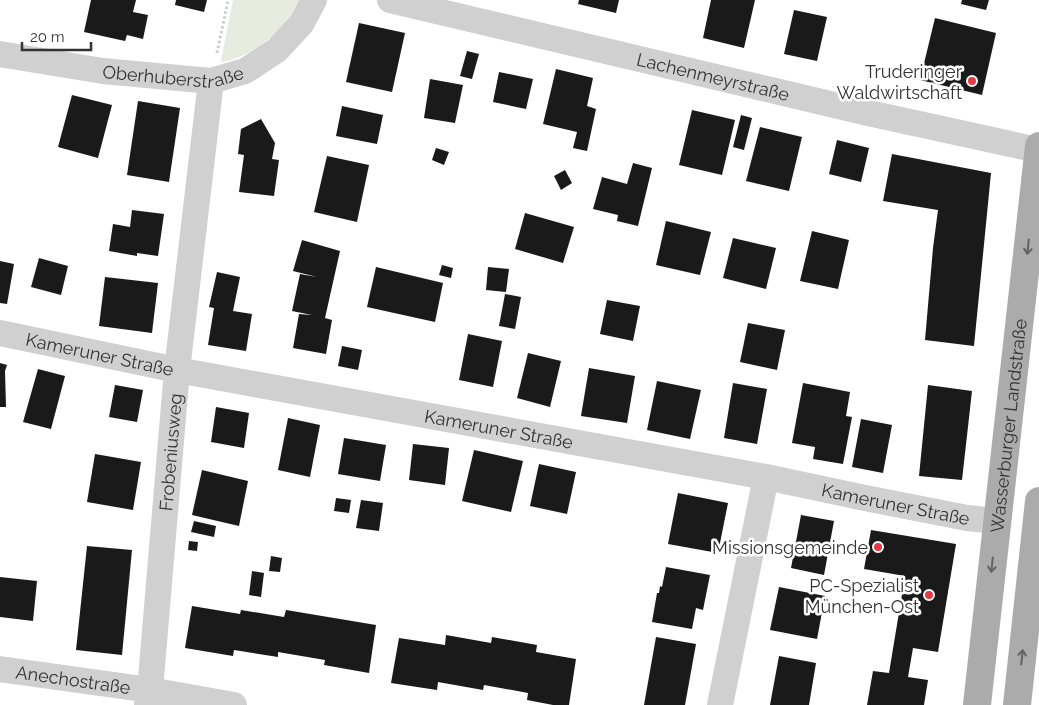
<svg xmlns="http://www.w3.org/2000/svg" width="1039" height="705" font-family="Raleway,sans-serif">
<rect width="100%" height="100%" fill="#fff"/>
<path fill="#e6ecdf" d="M233,0H299C293,11 288,21 279,30C266,43 241,60 222,62L221,60Z"/>
<g fill="#1a1a1a">
<polygon points="91,0 136,0 133,12 148,15 143,39 127,35 125,41 84,32"/>
<polygon points="176,0 207,0 204,12 175,5"/>
<polygon points="579,0 619,0 616,13 578,4"/>
<polygon points="711,0 755,0 744,48 703,38"/>
<polygon points="962,0 989,0 986,10 961,4"/>
<polygon points="794,10 827,17 817,61 784,54"/>
<polygon points="935,18 996,33 982,95 920,80"/>
<polygon points="359,23 405,33 392,92 346,82"/>
<polygon points="467,51 479,54 472,79 460,76"/>
<polygon points="556,69 593,78 587,106 596,109 587,151 573,148 577,132 543,124"/>
<polygon points="499,72 533,79 526,109 493,102"/>
<polygon points="430,79 463,85 455,123 424,118"/>
<polygon points="72,95 112,105 98,158 58,147"/>
<polygon points="138,101 180,108 169,182 127,175"/>
<polygon points="342,106 383,115 377,144 336,136"/>
<polygon points="692,110 735,120 722,175 679,165"/>
<polygon points="741,115 752,118 744,150 733,147"/>
<polygon points="261,119 275,143 272,159 279,160 274,196 239,192 244,155 238,154 241,129"/>
<polygon points="760,127 802,137 789,191 746,181"/>
<polygon points="837,140 869,148 861,182 829,174"/>
<polygon points="436,148 449,152 444,165 432,160"/>
<polygon points="892,154 991,173 974,346 925,340 933,248 938,210 883,201"/>
<polygon points="327,156 369,165 357,222 314,212"/>
<polygon points="633,163 652,168 638,226 617,221 618,215 593,209 602,177 627,184"/>
<polygon points="565,170 572,183 561,190 554,176"/>
<polygon points="132,210 164,214 158,256 137,253 137,256 109,251 113,224 130,227"/>
<polygon points="525,213 574,227 563,263 515,249"/>
<polygon points="666,221 711,232 700,275 656,265"/>
<polygon points="812,231 849,240 838,289 800,281"/>
<polygon points="733,238 776,248 766,289 723,278"/>
<polygon points="302,240 340,251 325,318 332,320 326,354 293,348 299,314 312,315 292,311 300,274 317,277 293,271"/>
<polygon points="39,258 68,266 61,295 31,287"/>
<polygon points="0,261 14,264 7,304 0,303"/>
<polygon points="442,265 453,268 451,278 439,275"/>
<polygon points="376,267 443,283 435,322 367,307"/>
<polygon points="488,267 509,269 506,292 486,290"/>
<polygon points="217,272 240,277 233,311 252,314 246,351 208,345 214,308 209,307"/>
<polygon points="105,277 158,283 152,333 99,326"/>
<polygon points="505,294 521,297 515,329 499,326"/>
<polygon points="607,300 640,306 633,341 600,334"/>
<polygon points="748,323 785,330 777,370 740,362"/>
<polygon points="468,334 502,341 493,387 459,380"/>
<polygon points="342,346 362,350 358,370 338,366"/>
<polygon points="528,353 561,361 550,407 517,398"/>
<polygon points="0,363 7,365 5,371 6,407 0,407"/>
<polygon points="589,368 635,376 627,423 581,416"/>
<polygon points="38,369 65,376 51,429 23,422"/>
<polygon points="657,381 701,390 690,439 647,430"/>
<polygon points="733,383 767,389 757,444 724,438"/>
<polygon points="803,383 850,392 846,416 852,417 843,464 813,459 815,447 792,443"/>
<polygon points="115,385 143,390 137,422 109,417"/>
<polygon points="928,385 972,391 962,480 919,476"/>
<polygon points="216,407 249,413 244,448 211,442"/>
<polygon points="288,418 320,425 310,477 278,470"/>
<polygon points="861,419 892,425 883,473 852,467"/>
<polygon points="344,438 386,445 380,481 338,474"/>
<polygon points="413,444 449,448 445,485 409,480"/>
<polygon points="474,450 523,461 511,512 462,501"/>
<polygon points="95,454 141,462 133,510 87,502"/>
<polygon points="539,464 576,472 567,514 530,506"/>
<polygon points="202,470 248,481 239,526 192,515"/>
<polygon points="678,493 728,503 718,553 668,544"/>
<polygon points="336,498 351,500 349,513 334,511"/>
<polygon points="361,500 383,503 379,531 356,528"/>
<polygon points="801,515 834,521 824,575 791,568"/>
<polygon points="194,521 216,526 214,537 191,532"/>
<polygon points="871,530 956,544 938,652 913,648 908,677 928,680 924,705 867,705 873,671 889,673 905,576 864,569"/>
<polygon points="189,541 198,542 197,551 188,550"/>
<polygon points="87,546 132,550 122,655 76,650"/>
<polygon points="271,556 282,558 280,572 269,571"/>
<polygon points="666,567 710,575 703,610 696,608 692,629 652,622 657,593 659,593 660,586 662,587"/>
<polygon points="252,571 264,573 261,597 249,595"/>
<polygon points="0,577 37,581 33,621 0,617"/>
<polygon points="779,587 825,596 817,639 770,630"/>
<polygon points="192,606 240,614 241,610 284,617 286,610 376,625 369,673 324,665 325,660 278,652 278,657 234,650 233,656 185,648"/>
<polygon points="446,635 491,643 492,637 537,645 536,652 576,659 569,705 553,705 527,700 528,693 484,685 483,690 438,682 437,690 391,683 399,638 445,645"/>
<polygon points="656,637 696,644 685,705 644,705"/>
<polygon points="779,656 816,663 809,705 770,705"/>
</g>
<g fill="none" stroke-linecap="round" stroke-linejoin="round">
<polyline stroke="#cdcdcd" stroke-width="3" stroke-dasharray="2.5 2.5" stroke-linecap="butt" points="217,53 228,0"/>
<g stroke="#d0d0d0" stroke-width="26">
<path id="s1" d="M390,0L864,112L1038,150"/>
<path id="s2" d="M0,54L103,71L211,81L245,71L277,50L301,24L314,0"/>
<path id="s3" d="M0,333L177,370L766,477L865,498L967,518L997,521"/>
<path id="s4" d="M0,669L150,690L234,705"/>
<path id="s5" d="M147,705L150,690L177,370L211,81"/>
<polyline points="720,705 766,477"/>
</g>
<g stroke="#ababab" stroke-width="28">
<path id="s6" d="M977,705L1039,146"/>
<polyline points="1017,705 1039,501"/>
</g>
</g>
<defs><path id="oneway-shaft" d="M-6 0H5M1.5-3L5.5 0L1.5 3" fill="none" stroke-width="1.6" stroke-linecap="round" stroke-linejoin="round" transform="scale(1.25)"/></defs>
<g stroke="#636363">
<use href="#oneway-shaft" transform="translate(1028 247) rotate(96)"/>
<use href="#oneway-shaft" transform="translate(992 565) rotate(96)"/>
<use href="#oneway-shaft" transform="translate(1022 657) rotate(-84)"/>
</g>
<g fill="#e63946" stroke="#fff" stroke-width="2">
<circle cx="972" cy="81" r="5"/>
<circle cx="878" cy="547" r="5"/>
<circle cx="929" cy="595" r="5"/>
</g>
<g text-anchor="middle" dominant-baseline="central" stroke-width="5" stroke-linejoin="round" paint-order="stroke">
<g font-size="18" fill="#333" stroke="#fff">
<text stroke="none"><textPath href="#s2" startOffset="175">Oberhuberstraße</textPath></text>
<text stroke="none"><textPath href="#s1" startOffset="332">Lachenmeyrstraße</textPath></text>
<text stroke="none"><textPath href="#s3" startOffset="102">Kameruner Straße</textPath></text>
<text stroke="none"><textPath href="#s6" startOffset="281">Wasserburger Landstraße</textPath></text>
<text stroke="none"><textPath href="#s3" startOffset="508">Kameruner Straße</textPath></text>
<text stroke="none"><textPath href="#s5" startOffset="254">Frobeniusweg</textPath></text>
<text stroke="none"><textPath href="#s3" startOffset="912">Kameruner Straße</textPath></text>
<text stroke="none"><textPath href="#s4" startOffset="74">Anechostraße</textPath></text>
</g>
<g font-size="18" fill="#333" stroke="#fff" text-anchor="end">
<text x="962" y="71">Truderinger<tspan x="962" dy="21">Waldwirtschaft</tspan></text>
<text x="868" y="547">Missionsgemeinde</text>
<text x="919" y="585">PC-Spezialist<tspan x="919" dy="21">München-Ost</tspan></text>
</g>
</g>
<path d="M22 42v8h69v-8" fill="none" stroke="#333333" stroke-width="2.5"/>
<text x="30" y="42" font-size="15" fill="#333333" stroke="#ffffff" stroke-width="4" paint-order="stroke">20 m</text>
</svg>
